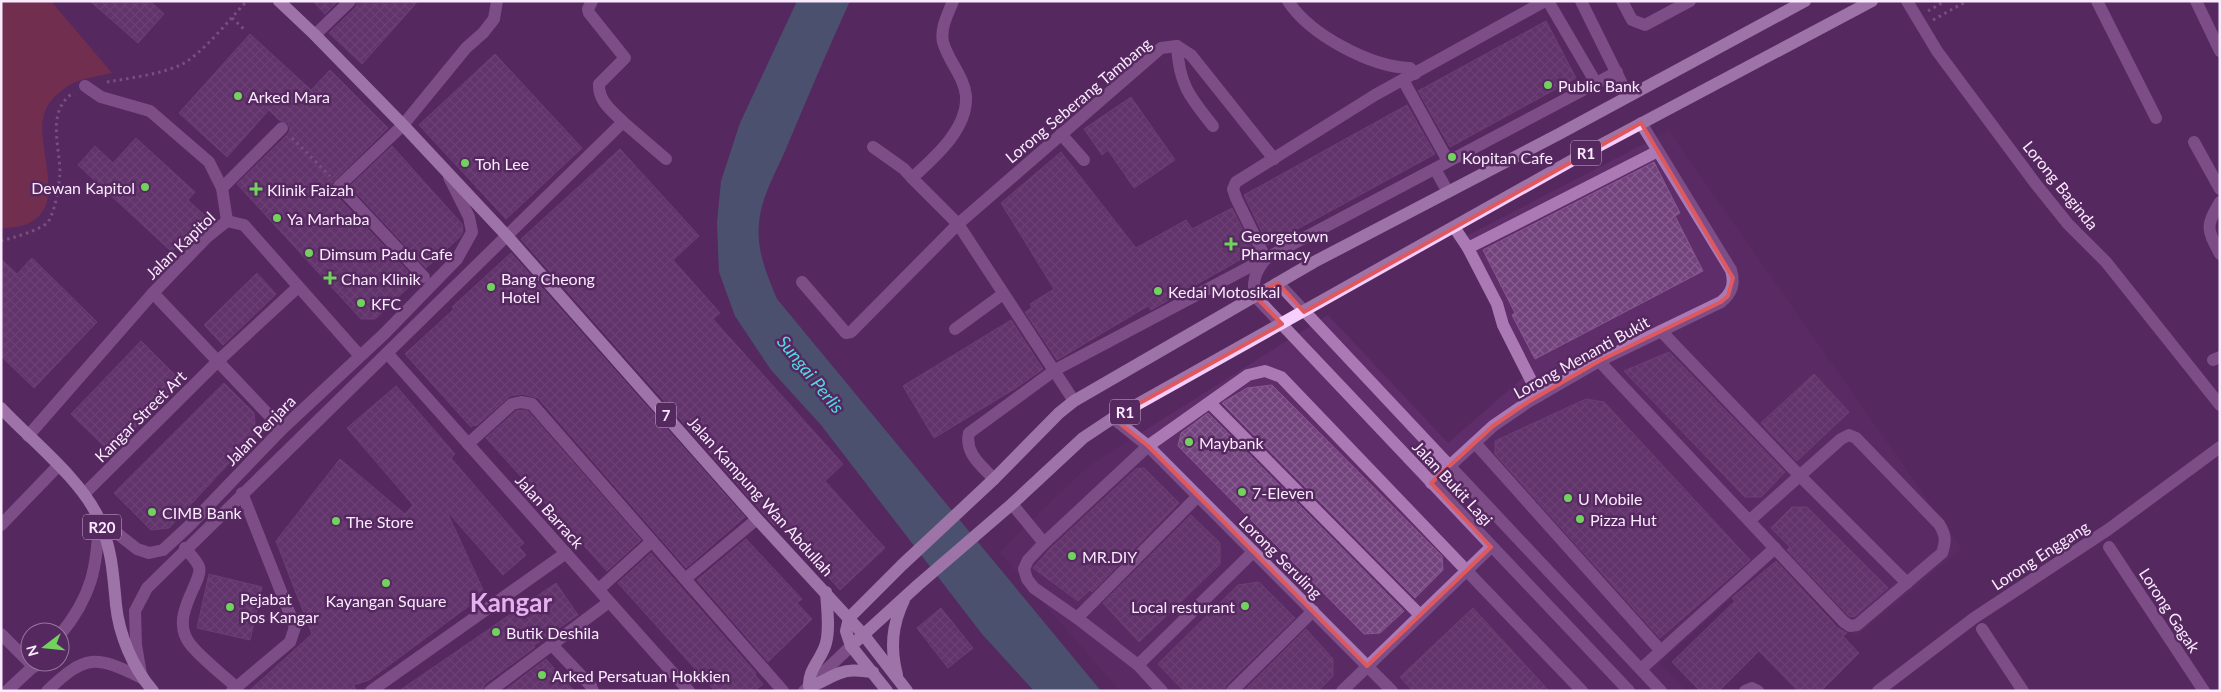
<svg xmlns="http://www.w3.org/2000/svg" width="2221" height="692" font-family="Lato,sans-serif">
<defs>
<pattern id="building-cross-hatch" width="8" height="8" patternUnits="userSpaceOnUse" patternTransform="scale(1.25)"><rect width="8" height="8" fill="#72437c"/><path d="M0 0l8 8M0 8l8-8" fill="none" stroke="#875e90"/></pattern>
</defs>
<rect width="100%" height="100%" fill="#55285f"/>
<polygon fill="#602d6b" points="1669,131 1962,549 1855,637 1777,557 1660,663 1686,691 1120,691 999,552 1087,467 1328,315 1448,443 1533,369 1457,241"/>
<path fill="#94353a" d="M1,1H51L112,73C99,76 83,78 71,84C61,90 49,100 45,111C33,143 68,202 31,222C23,227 10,227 1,229Z"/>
<path fill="#3f8184" d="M797,1H850C828,49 808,96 788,144C778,169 761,196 759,223C756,250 767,275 777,299L1101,691H1034L982,634L821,425L771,370L735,316L719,272L717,223L721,181L740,123Z"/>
<g fill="url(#building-cross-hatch)" stroke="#875792">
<polygon points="90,1 150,1 164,14 138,43"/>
<polygon points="313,1 338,1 325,14"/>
<polygon points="358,1 418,1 362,64 329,33 356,7"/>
<polygon points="1546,21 1576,78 1450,147 1418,91"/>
<polygon points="250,34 311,90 330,70 388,128 331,184 333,192 416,280 375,319 361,319 237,184 288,134 290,130 288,123 279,120 269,110 227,157 179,113"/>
<polygon points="495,54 582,148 506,219 419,125"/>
<polygon points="1131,97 1175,160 1134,188 1108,150 1102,155 1084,129"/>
<polygon points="1407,105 1435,154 1268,245 1244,195"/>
<polygon points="136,138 195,192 188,200 205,216 172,252 78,165 95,146 113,163"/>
<polygon points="392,146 462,224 463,231 460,237 426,268 350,186"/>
<polygon points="620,149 699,236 673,260 720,313 713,319 843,464 825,481 885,548 840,590 779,523 775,526 757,506 521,239"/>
<polygon points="1061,152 1136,248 1186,220 1192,229 1232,208 1254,252 1151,310 1148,306 1057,360 1025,312 1032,308 1030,304 1054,289 1001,203"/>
<polygon points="1654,162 1680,213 1675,216 1703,271 1535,359 1512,315 1515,313 1483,250"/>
<polygon points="511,253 745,517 686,568 538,398 522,394 510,396 476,426 474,425 471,427 405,354 454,309 452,307"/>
<polygon points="32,258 97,322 34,388 1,356 1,259 17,274"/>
<polygon points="257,273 276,294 223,345 204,325"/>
<polygon points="1011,320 1043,369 1016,388 934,438 903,386"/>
<polygon points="141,341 181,381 111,453 71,414"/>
<polygon points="1669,352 1785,472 1761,497 1745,497 1624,371"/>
<polygon points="1814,374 1849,412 1797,461 1761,423"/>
<polygon points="224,383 254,413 256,434 169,528 151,530 114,493"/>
<polygon points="1272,385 1442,556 1443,570 1415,598 1222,403 1247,388"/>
<polygon points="396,386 455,454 451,458 524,543 519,547 526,555 503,575 446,510 485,594 369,680 354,685 356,691 249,691 312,634 276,541 340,459 405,514 413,505 347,428"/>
<polygon points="1586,399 1604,402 1750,560 1660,638 1495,454 1495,441"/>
<polygon points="521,410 528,411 641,540 607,571 486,438 516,411"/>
<polygon points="1208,413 1404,611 1380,633 1364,634 1178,446 1181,433"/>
<polygon points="1144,468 1179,503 1092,592 1090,590 1078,601 1033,568 1050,549 1136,469"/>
<polygon points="1792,507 1807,507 1888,588 1854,617 1849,616 1787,550 1790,547 1771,528"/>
<polygon points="1191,515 1220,543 1220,564 1139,642 1103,603"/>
<polygon points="746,539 802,599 797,603 812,619 768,662 697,580"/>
<polygon points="651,553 756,673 755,675 763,684 755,691 715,691 618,583"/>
<polygon points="1776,561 1838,628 1847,633 1843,636 1859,653 1821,691 1798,691 1759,651 1719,691 1700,691 1672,662 1735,601 1732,598"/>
<polygon points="209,574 262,587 250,640 197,628"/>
<polygon points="1259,582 1295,618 1226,685 1224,691 1192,691 1181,688 1158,664 1238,585"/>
<polygon points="556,583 578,615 533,646 535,647 485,684 482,691 399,691"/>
<polygon points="941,608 973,648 948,668 917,628"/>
<polygon points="1473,608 1549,691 1413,691 1400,677"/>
<polygon points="1306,629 1333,659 1333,676 1318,691 1244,691"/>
<polygon points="546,659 574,691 504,691"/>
</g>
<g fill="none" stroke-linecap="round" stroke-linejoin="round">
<g stroke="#a080a7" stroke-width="3" stroke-dasharray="2.5 4" stroke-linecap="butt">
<polyline points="1928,11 1945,1"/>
<polyline points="232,18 246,31"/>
<polyline points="1933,20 1967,1"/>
<path d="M107,82C130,78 156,75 178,66C199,58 229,20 245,3"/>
<polyline points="292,138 330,176"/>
<path d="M1,241C12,238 41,230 48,222C51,218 52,213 54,208C57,197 59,184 60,173C60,147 46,111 73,93"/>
</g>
<g stroke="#ab7ab5" stroke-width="12">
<path d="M953,1C948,14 940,28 943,42C948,61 964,76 966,96C968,129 934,158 912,178L958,224L1074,401"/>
<path d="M1288,1C1310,35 1371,67 1410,68L1415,74"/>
<polyline points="1548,1 1596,83"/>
<polyline points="1581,1 1628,96"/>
<polyline points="1622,1 1632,20 1645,25 1690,1"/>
<polyline points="1907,1 1937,51 2035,183 2068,224 2106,262 2220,405"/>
<polyline points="2097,1 2156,118"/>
<polyline points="2196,1 2220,51"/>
<polyline points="315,35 350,1"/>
<path d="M1177,46C1179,85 1190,97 1213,126"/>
<polyline points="1403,80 1448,161"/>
<polyline points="85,86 101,97 150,111 209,162 222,188 227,221"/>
<polyline points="623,122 666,159"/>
<polyline points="1061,134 1084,160"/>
<polyline points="2194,142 2220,189"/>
<polyline points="873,147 904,169 912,178"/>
<polyline points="1435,169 1448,192"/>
<polyline points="222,188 282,128"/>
<path d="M2220,202C2205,227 2207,229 2220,254"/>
<polyline points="1454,227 1468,248 1497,304 1503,325 1539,396"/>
<polyline points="1468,248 1658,151"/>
<polyline points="1266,259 1236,198 1233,189 1236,182 1375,95 1545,1"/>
<path d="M1264,261C1255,273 1253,280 1254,295L1629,691"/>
<polyline points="424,277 339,186 403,125 466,48 483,33 494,19 497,1"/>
<polyline points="802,282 846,333 851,332 958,224 1161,48 1177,46 1191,55 1274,159"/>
<polyline points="1278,283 1661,691"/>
<polyline points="153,293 282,429"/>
<polyline points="955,329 1003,294"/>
<polyline points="1661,331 1799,475 1907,583"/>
<polyline points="387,353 689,691"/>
<polyline points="2213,360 2220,357"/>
<path d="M1599,361L1844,622L1850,626L1857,625L1942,553C1946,541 1946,535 1939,524L1856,438L1849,435L1841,439L1749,521"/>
<polyline points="1210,403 1420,615"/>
<polyline points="1113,418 1148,446 1392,691"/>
<polyline points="28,436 153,293 207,237 227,221 244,225 360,356"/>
<polyline points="1475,443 1661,651"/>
<polyline points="468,444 512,404 521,402 532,404 783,691"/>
<path d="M994,479C982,466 964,453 969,433L1055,370L1617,72"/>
<path d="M1431,483L1493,426L1528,402L1599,361L1721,302C1732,293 1735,284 1731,270L1641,123"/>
<polyline points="84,494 218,361 298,287"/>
<polyline points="1012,504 1044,543"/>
<polyline points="99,519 137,549 149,553 163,550 189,526 282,429 384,334 457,259 472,232 469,217 449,177"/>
<polyline points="1,525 58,466"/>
<polyline points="2109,547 2204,691"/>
<path d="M185,548C189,553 197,561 199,567C204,581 168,616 190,644C202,659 222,674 236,687"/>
<polyline points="685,579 757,519"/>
<polyline points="599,589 652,541"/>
<polyline points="1077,618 1198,496"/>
<polyline points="1982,629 2023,691"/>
<polyline points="1,634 34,667"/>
<path d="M60,635C92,596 97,568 99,519"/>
<polyline points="552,645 591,686 593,691"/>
<polyline points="1138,665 1253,552"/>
<polyline points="1641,669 1775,548"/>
<path d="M141,674L136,645L135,611L147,588L623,122C612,111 598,101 599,84L625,58L589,13L588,9L592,1"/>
<polyline points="7,691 38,662"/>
<path d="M47,691C86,654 95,655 142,678"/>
<polyline points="232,691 290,642 295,627 242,493"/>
<polyline points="371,691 566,553"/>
<polyline points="490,691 609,602"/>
<polyline points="804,691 851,646"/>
<polyline points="1162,691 1138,665 1077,618 1034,588 1027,579 1024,569 1028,560 1044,543 1148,446 1248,375 1265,371 1281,377 1582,691"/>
<polyline points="1232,691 1313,611"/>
<polyline points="1342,691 1491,547"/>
<polyline points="1745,691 1752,688 1758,691"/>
<polyline points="1878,691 1974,618 2109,529 2220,447"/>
</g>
<g stroke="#f6cfff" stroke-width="12">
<polyline points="279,1 315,35 403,125 507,236 757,519 863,634 907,691"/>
<path d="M1,408C32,441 81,479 99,519C112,550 113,573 116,605C119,635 133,668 153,691"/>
<path d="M826,592C827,609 830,627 826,643C822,659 808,669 809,686C821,684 828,677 840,673C851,669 861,671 873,672"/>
<polyline points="851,646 918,585 1012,504 1083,438 1113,418 1578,157 1872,1"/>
<path d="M897,675C890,648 892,625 904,600"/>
<polyline points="887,691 851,646 846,631 849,618 902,565 994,479 1059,413 1074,401 1314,262 1559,134 1805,1"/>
</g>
</g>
<path d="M0 0H2221V692H0ZM1641,123L1733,278L1728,296L1721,302L1599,361L1528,402L1493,426L1431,483L1491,547L1367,666L1148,446L1113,418L1282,324L1254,295L1278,283L1304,312Z" fill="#55285f" fill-opacity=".55" fill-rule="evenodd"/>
<path fill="none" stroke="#df585e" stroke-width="4" stroke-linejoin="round" d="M1641,123L1733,278L1728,296L1721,302L1599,361L1528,402L1493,426L1431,483L1491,547L1367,666L1148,446L1113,418L1282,324L1254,295L1278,283L1304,312Z"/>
<g fill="#71d25e" stroke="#55285f" stroke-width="2">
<circle cx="1548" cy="85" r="5"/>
<circle cx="238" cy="96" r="5"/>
<circle cx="1452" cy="157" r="5"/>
<circle cx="465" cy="163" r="5"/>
<circle cx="145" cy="187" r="5"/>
<path d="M253.5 181.5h5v5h5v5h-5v5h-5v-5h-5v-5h5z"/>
<circle cx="277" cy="218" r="5"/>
<path d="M1228.5 236.5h5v5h5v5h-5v5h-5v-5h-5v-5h5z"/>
<circle cx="309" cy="253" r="5"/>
<path d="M327.5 270.5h5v5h5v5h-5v5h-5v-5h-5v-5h5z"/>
<circle cx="491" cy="287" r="5"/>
<circle cx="1158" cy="291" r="5"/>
<circle cx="361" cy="303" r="5"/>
<circle cx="1189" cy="442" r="5"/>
<circle cx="1242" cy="492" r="5"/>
<circle cx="1568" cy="498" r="5"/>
<circle cx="152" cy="512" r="5"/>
<circle cx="1580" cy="519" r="5"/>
<circle cx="336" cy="521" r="5"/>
<circle cx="1072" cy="556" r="5"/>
<circle cx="386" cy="583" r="5"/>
<circle cx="1245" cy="606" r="5"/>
<circle cx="230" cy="607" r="5"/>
<circle cx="496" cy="632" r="5"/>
<circle cx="542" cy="675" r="5"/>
</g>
<g text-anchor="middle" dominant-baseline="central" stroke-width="5" stroke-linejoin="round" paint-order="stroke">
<g fill="#55285f" stroke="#c8b0ce" stroke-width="1">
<rect x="1571" y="140.5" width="30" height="25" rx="4"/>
<rect x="1110" y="399.5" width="30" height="25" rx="4"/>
<rect x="656" y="402.5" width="20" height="25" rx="4"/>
<rect x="83" y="514.5" width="38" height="25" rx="4"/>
</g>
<g font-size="15" font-weight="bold" fill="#faeafe">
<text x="1586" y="153">R1</text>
<text x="1125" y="412">R1</text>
<text x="666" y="415">7</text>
<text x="102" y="527">R20</text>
</g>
<g font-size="16" fill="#faeafe" stroke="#55285f" text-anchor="start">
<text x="1558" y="85">Public Bank</text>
<text x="248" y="96">Arked Mara</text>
<text x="1462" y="157">Kopitan Cafe</text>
<text x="475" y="163">Toh Lee</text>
<text x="135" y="187" text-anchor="end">Dewan Kapitol</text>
<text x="267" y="189">Klinik Faizah</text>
<text x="287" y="218">Ya Marhaba</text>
<text x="1241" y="235">Georgetown<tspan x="1241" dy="18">Pharmacy</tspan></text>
<text x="319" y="253">Dimsum Padu Cafe</text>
<text x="341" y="278">Chan Klinik</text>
<text x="501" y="278">Bang Cheong<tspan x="501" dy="18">Hotel</tspan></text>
<text x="1168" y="291">Kedai Motosikal</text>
<text x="371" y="303">KFC</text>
<text x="1199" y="442">Maybank</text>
<text x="1252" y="492">7-Eleven</text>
<text x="1578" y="498">U Mobile</text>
<text x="162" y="512">CIMB Bank</text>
<text x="1590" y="519">Pizza Hut</text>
<text x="346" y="521">The Store</text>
<text x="1082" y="556">MR.DIY</text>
<text x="240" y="598">Pejabat<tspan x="240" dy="18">Pos Kangar</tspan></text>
<text x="386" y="600" text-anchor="middle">Kayangan Square</text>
<text x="1235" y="606" text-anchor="end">Local resturant</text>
<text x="506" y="632">Butik Deshila</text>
<text x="552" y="675">Arked Persatuan Hokkien</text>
</g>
<g font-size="16" fill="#faeafe" stroke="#55285f">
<text transform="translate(1078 100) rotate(-40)">Lorong Seberang Tambang</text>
<text transform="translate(2061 185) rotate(51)">Lorong Baginda</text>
<text transform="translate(180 245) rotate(-44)">Jalan Kapitol</text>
<text transform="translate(1581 357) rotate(-29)">Lorong Menanti Bukit</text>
<text transform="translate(140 416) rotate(-45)">Kangar Street Art</text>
<text transform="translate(260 430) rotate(-45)">Jalan Penjara</text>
<text transform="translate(1453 483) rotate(47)">Jalan Bukit Lagi</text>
<text transform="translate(761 496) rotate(48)">Jalan Kampung Wan Abdullah</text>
<text transform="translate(550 511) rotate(48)">Jalan Barrack</text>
<text transform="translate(2040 555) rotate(-33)">Lorong Enggang</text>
<text transform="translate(1281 557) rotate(45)">Lorong Seruling</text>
<text transform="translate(2170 610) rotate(57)">Lorong Gagak</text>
</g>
<g font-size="18" font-style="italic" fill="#4fdbe3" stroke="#55285f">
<text transform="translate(811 374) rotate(51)">Sungai Perlis</text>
</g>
<g font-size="26" font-weight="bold" fill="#e6b1f1" stroke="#55285f">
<text x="511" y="602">Kangar</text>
</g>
</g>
<rect width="2221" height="692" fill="none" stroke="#faeafe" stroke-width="5"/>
<g transform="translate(45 647) rotate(254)"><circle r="24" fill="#55285f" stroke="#97769f"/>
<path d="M0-4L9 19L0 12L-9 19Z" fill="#71d25e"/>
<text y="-8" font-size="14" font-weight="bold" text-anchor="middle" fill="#faeafe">N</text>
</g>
</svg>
